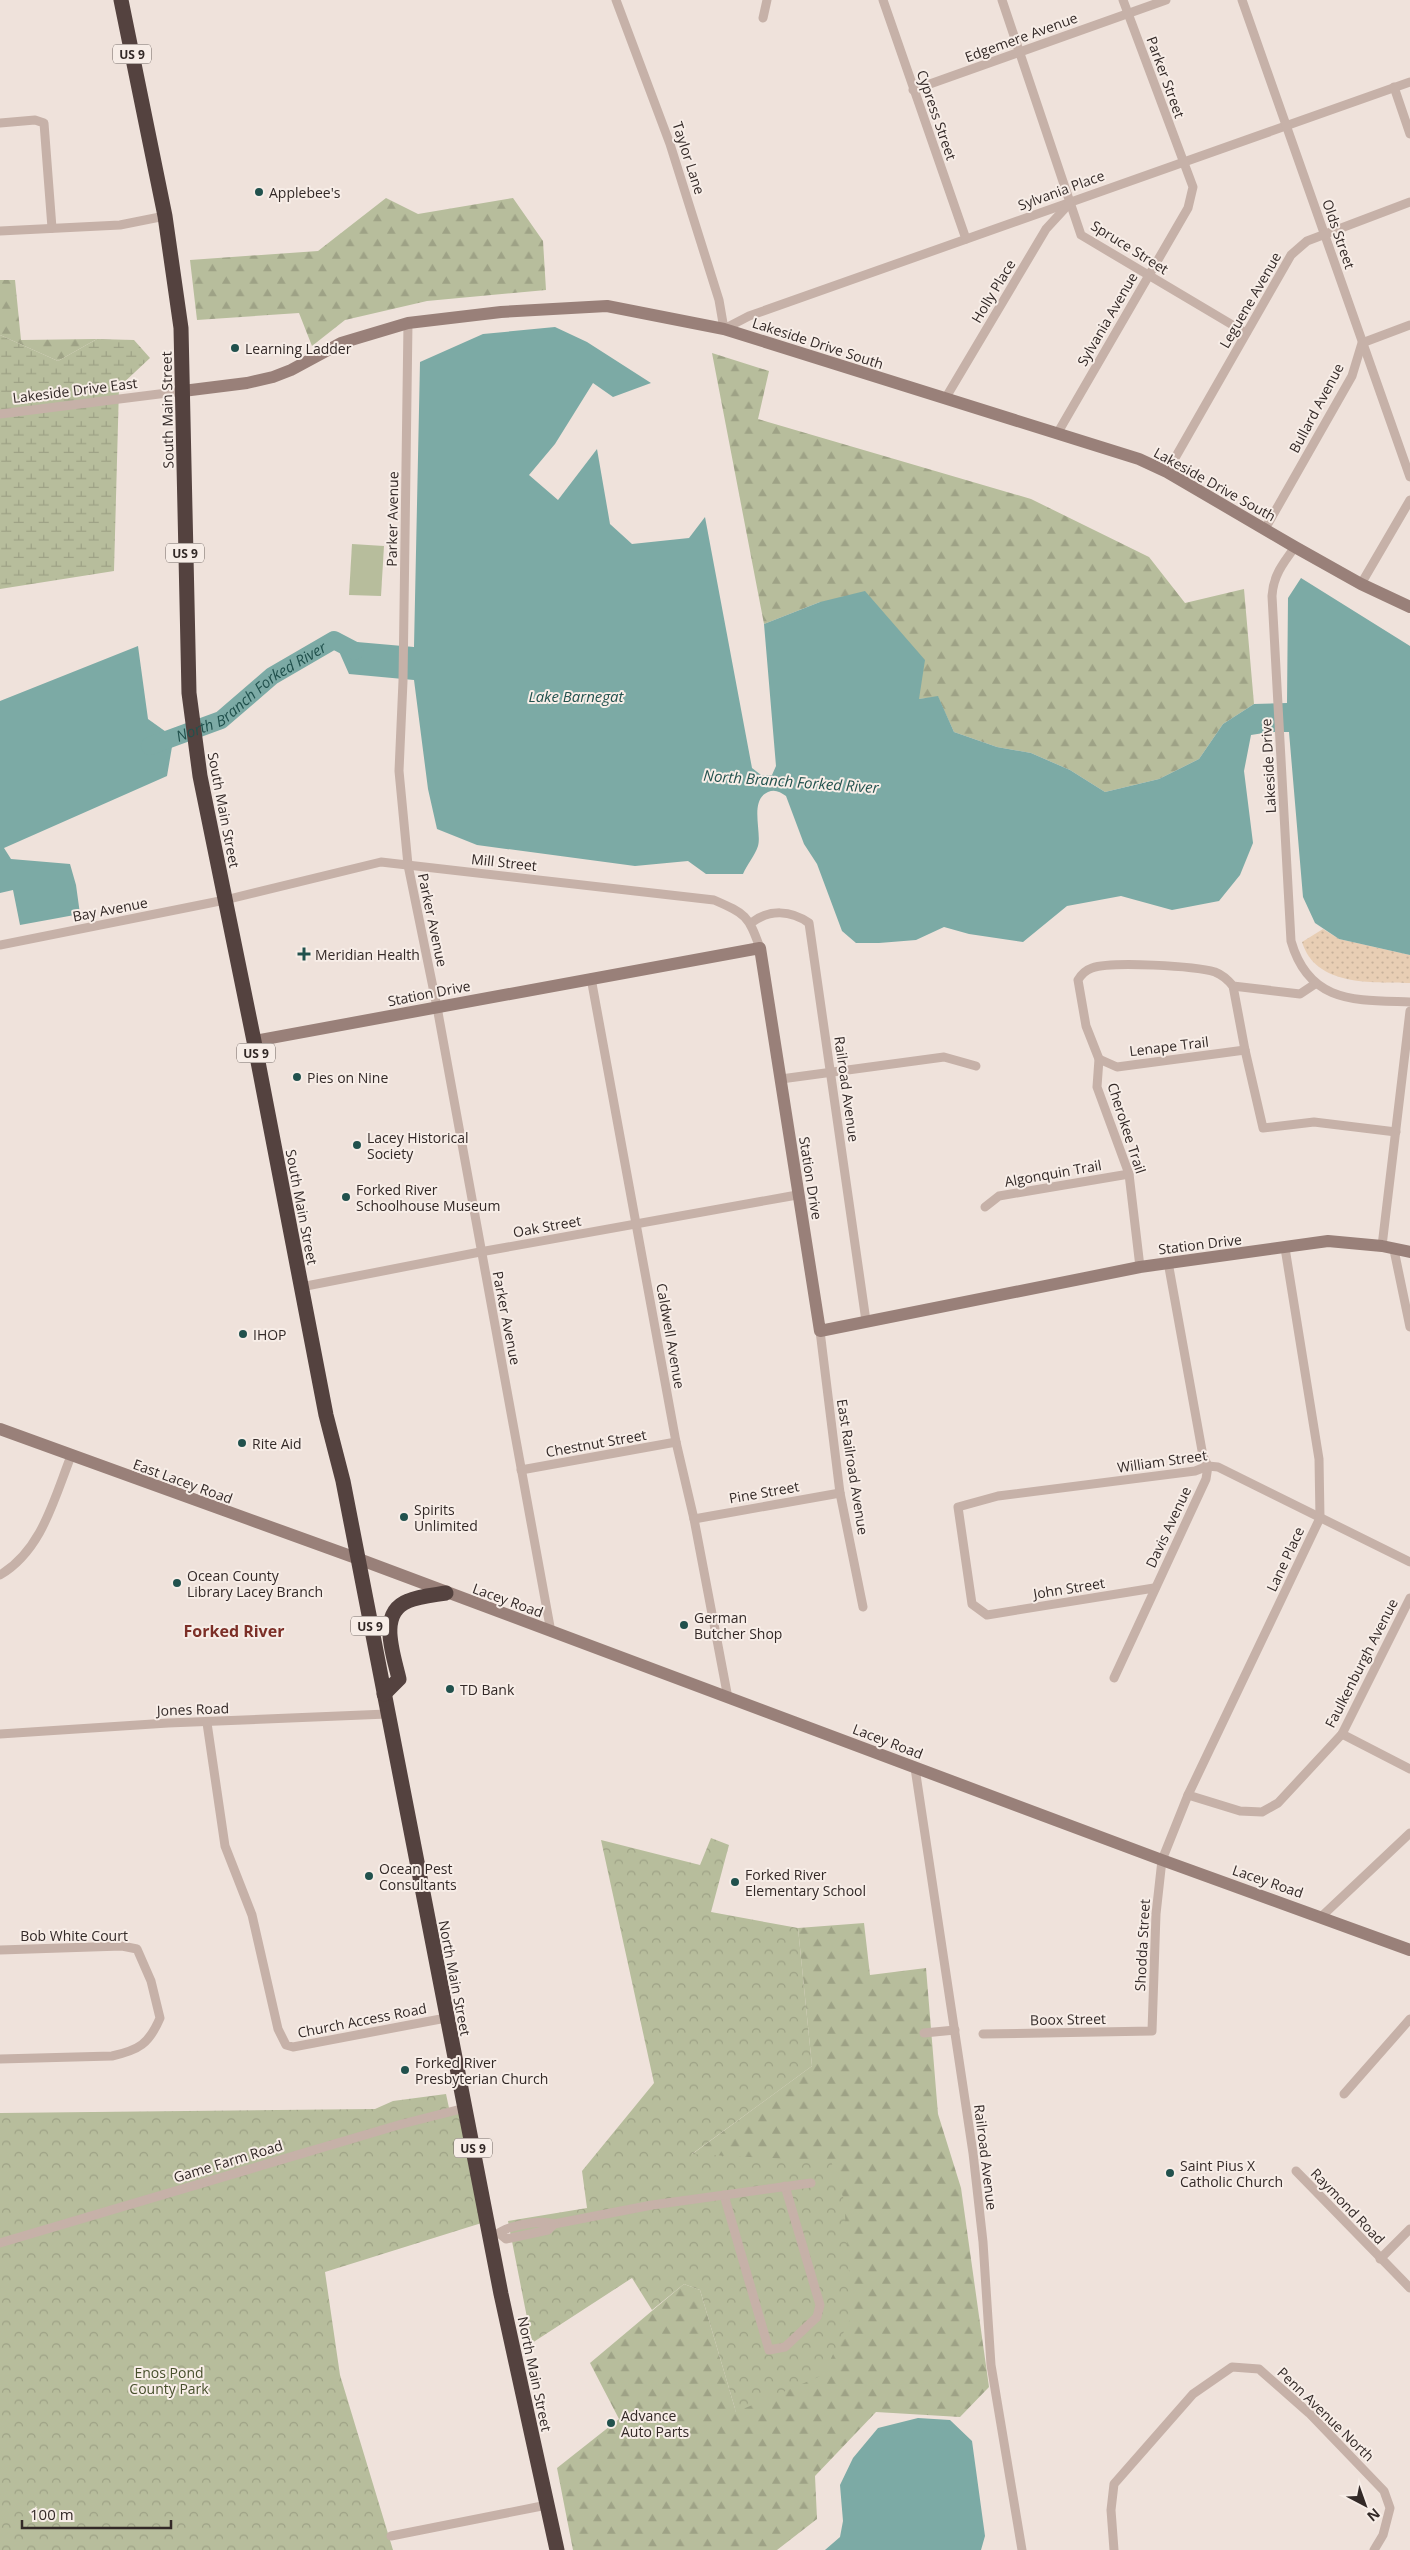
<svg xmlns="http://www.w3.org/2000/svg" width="1410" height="2550" font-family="'Open Sans',sans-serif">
<defs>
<pattern id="forest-firs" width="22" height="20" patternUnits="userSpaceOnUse" patternTransform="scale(1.25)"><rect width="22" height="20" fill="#b7bd9c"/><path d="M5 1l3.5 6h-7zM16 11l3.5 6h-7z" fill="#9ea286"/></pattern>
<pattern id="wetland-marsh" width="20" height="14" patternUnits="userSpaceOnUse" patternTransform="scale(1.25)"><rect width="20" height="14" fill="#b7bd9c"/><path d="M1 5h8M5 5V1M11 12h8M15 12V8" fill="none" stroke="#9ea286"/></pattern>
<pattern id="sand-dots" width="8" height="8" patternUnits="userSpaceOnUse" patternTransform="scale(1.25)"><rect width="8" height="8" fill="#e8ceb4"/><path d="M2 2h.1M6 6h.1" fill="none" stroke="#c7b19b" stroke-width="1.8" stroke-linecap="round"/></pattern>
<pattern id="park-crowns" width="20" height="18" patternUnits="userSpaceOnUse" patternTransform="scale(1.25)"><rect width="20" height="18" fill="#b7bd9c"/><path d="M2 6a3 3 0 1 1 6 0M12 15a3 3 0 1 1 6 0" fill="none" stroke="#9ea286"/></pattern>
</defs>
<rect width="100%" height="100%" fill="#efe2db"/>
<g fill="url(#forest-firs)">
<polygon points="386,198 418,214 513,198 543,241 546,290 427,301 345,320 312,346 299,313 197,320 190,260 318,251"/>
<polygon points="0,280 15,280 21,340 97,339 58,361 0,335"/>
<polygon points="712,353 769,371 758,419 1031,499 1149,557 1185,603 1244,589 1254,704 1223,724 1199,759 1159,779 1105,792 1070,770 1031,753 997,747 954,732 938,697 919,699 820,602 764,624"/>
<polygon points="864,1923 870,1975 926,1968 938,2114 961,2188 989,2387 960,2417 876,2412 815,2476 817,2519 777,2550 573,2550 557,2468 619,2419 590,2363 684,2284 700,2290 736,2412 691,2155 812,2066 798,1928"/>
</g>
<polygon fill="url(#wetland-marsh)" points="0,335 58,361 97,339 134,340 150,358 119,387 114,571 0,589"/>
<path fill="url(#sand-dots)" d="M1323,929L1339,939L1410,955V983C1372,982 1316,987 1302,942Z"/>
<g fill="url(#park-crowns)">
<polygon points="711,1838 729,1845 711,1912 798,1928 812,2066 692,2154 831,2161 844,2200 852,2315 823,2375 736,2412 700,2290 684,2284 652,2310 632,2278 532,2343 508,2221 587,2208 582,2171 654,2083 601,1840 700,1865"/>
<polygon points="446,2094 449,2108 465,2108 488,2221 325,2272 340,2375 393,2550 0,2550 0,2113 375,2109 393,2101"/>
</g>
<polygon fill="#b7bd9c" points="352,544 384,546 381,596 349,595"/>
<g fill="#7caaa5">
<path d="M555,327L587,342L651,383L613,397L593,383L555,444L529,475L558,500L597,449L610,524L632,544L689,538L705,517L752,768L761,775H772L776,766L764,624L820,602L865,591L925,660L919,699L938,696L954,732L997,747L1031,753L1070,770L1105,792L1159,779L1199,759L1223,724L1254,704L1287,703L1288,598L1301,578L1410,646V955L1339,939L1315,923L1303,897L1289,732H1270L1251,735L1244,771L1253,843L1240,875L1219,901L1172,910L1121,896L1067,906L1023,942L969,934L944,927L916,940L879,943H856L842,931L817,864L804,844L786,796C780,792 775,789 768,792C749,800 762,832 758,846C755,855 747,865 743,874H706L688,861L635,866L477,845L437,829L428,789L414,680L349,674L334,640L414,647L420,362L483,334Z"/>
<polygon points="138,646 148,719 169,734 173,741 167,776 4,848 11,859 70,864 76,885 80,914 20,925 13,890 0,893 0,701"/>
<polygon points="918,2418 950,2420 972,2441 985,2536 981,2550 825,2550 840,2537 843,2521 840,2485 853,2458 878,2428"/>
</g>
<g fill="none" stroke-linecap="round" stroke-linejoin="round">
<path stroke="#7caaa5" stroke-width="18" id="s1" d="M150,746L221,720L272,676L334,640L355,651"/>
<g stroke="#c6b1a8" stroke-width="9">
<polyline points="616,0 670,144 719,300 724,329 749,316 1410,82"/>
<polyline points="883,0 966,239"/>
<polyline points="1002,0 1081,235 1246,333"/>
<polyline points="1242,0 1410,477"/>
<polyline points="763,18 767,0"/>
<polyline points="1394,87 1410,134"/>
<polyline points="913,90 1166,0"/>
<polyline points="0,123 35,120 44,123 52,228"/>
<polyline points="0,231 120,225 165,216"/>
<polyline points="408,323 403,681 399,771 408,865 437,1007 551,1632"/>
<polyline points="945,399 1046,229 1069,204"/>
<polyline points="0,414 183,391"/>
<polyline points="1057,434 1188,208 1193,187 1123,0"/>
<polyline points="1167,472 1291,255 1307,241 1410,202"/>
<polyline points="1265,529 1352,376 1362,343 1410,325"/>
<path d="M1295,547C1283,563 1273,576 1272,596L1291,941C1309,1004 1356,1000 1410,1002"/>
<polyline points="1361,584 1410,500"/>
<path d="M751,923C769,909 791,910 809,923L866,1321"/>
<path d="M0,945L225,900L381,862L714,900C746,914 748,915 760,948"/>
<polyline points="591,978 676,1442 694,1519 728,1698"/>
<polyline points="1233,986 1245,1050 1263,1128 1314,1122 1396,1132"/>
<polyline points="1099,1059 1117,1067 1245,1050"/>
<polyline points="781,1079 944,1057 976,1066"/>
<polyline points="985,1207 999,1196 1129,1174"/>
<polyline points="1382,1246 1410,1011"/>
<polyline points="1394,1250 1410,1327"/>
<path d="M1140,1267L1129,1174L1097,1087L1099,1059L1086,1026L1078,980C1081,975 1086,970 1092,968C1112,961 1195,966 1215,972C1223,975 1228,980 1233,986L1300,994L1315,984"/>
<polyline points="301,1287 480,1252 797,1195"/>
<polyline points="820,1331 840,1493 863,1607"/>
<polyline points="521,1470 676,1442"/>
<polyline points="694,1519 840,1493"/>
<path d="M0,1575C42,1550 54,1499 71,1456"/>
<polyline points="1154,1588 987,1615 972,1604 958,1507 998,1496 1195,1471 1208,1466 1218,1467 1410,1562"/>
<polyline points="1114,1678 1206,1479 1208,1466 1203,1456 1168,1262"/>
<polyline points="207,1723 225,1846 252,1915 278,2029 286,2045 293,2047 446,2018"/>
<polyline points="0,1734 168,1723 387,1714"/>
<polyline points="1342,1734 1410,1769"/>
<polyline points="915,1768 973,2153 983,2242 991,2365 1022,2550"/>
<polyline points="1188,1795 1240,1811 1262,1812 1278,1803 1342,1734 1410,1598"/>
<polyline points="1322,1916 1410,1833"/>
<path d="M0,1950L122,1946L137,1949L151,1981L160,2018C149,2044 139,2050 112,2056L0,2059"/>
<polyline points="924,2033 955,2030"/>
<polyline points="983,2034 1152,2031 1156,1914 1162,1860 1188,1795 1320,1518 1319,1459 1285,1248"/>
<polyline points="1344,2094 1410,2019"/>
<polyline points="1296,2171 1410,2288"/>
<polyline points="724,2195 769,2350 785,2347 817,2317 820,2305 785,2186"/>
<polyline points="554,2224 652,2205 811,2183"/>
<path d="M490,2236C498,2235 502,2230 509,2228C521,2224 542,2220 554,2224L548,2230L506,2239L500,2234"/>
<polyline points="0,2243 402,2124 465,2108"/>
<polyline points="1380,2259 1410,2229"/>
<polyline points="391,2536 547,2505"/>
<polyline points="1114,2550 1111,2510 1114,2484 1193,2394 1232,2367 1259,2369 1309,2413 1384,2491 1390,2508 1383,2535 1374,2550"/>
</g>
<g stroke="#998079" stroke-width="12">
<polyline points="183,391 247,383 273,377 291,370 341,343 408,323 501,312 607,306 724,329 1139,459 1167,472 1295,547 1361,584 1410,607"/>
<polyline points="254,1041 760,948 820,1331 1140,1267 1328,1241 1382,1246 1410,1252"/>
<polyline points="0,1429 356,1558 1162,1860 1410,1950"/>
</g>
<g stroke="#54423f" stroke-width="15">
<polyline points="121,0 165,216 181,328 189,693 200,776 254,1041 326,1415 343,1481 501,2294 557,2550"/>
<path d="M384,1694L399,1679C394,1656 377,1613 408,1601C419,1596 434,1595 446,1593"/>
</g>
</g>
<g fill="#21514d" stroke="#f7ede7" stroke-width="2">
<circle cx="259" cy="192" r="5"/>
<circle cx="235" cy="348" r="5"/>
<path d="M301.5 946.5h5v5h5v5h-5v5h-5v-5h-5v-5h5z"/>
<circle cx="297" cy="1077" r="5"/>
<circle cx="357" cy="1145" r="5"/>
<circle cx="346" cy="1197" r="5"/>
<circle cx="243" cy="1334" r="5"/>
<circle cx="242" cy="1443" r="5"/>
<circle cx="404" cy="1517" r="5"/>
<circle cx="177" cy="1583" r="5"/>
<circle cx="684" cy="1625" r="5"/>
<circle cx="450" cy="1689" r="5"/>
<circle cx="369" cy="1876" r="5"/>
<circle cx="735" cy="1882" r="5"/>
<circle cx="405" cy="2070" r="5"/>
<circle cx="1170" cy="2173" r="5"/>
<circle cx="611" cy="2423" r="5"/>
</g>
<g text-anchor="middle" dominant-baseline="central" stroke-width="4" stroke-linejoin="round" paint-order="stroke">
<g fill="#f7ede7" stroke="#6e6461" stroke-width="1">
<rect x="113" y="44.5" width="38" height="19" rx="4"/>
<rect x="166" y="543.5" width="38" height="19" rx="4"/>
<rect x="237" y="1043.5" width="38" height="19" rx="4"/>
<rect x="351" y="1616.5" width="38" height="19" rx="4"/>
<rect x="454" y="2138.5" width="38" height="19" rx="4"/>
</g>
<g font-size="12" font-weight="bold" fill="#332927">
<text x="132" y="54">US 9</text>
<text x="185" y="553">US 9</text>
<text x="256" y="1053">US 9</text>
<text x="370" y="1626">US 9</text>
<text x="473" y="2148">US 9</text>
</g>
<g font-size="14" fill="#332927" stroke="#f7ede7">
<text transform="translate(1021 37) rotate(-20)">Edgemere Avenue</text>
<text transform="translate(1166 77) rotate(70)">Parker Street</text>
<text transform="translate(937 115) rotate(71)">Cypress Street</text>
<text transform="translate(689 158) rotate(72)">Taylor Lane</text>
<text transform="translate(1061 190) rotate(-20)">Sylvania Place</text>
<text transform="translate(1339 234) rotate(71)">Olds Street</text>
<text transform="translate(1130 247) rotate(32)">Spruce Street</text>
<text transform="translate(993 291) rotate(-59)">Holly Place</text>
<text transform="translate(1250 300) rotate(-60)">Leguene Avenue</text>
<text transform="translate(1107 319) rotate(-60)">Sylvania Avenue</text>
<text transform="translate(818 343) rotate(18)">Lakeside Drive South</text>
<text transform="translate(75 390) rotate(-7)">Lakeside Drive East</text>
<text transform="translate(1316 408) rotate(-62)">Bullard Avenue</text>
<text transform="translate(167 410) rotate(-91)">South Main Street</text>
<text transform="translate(1215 484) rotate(29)">Lakeside Drive South</text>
<text transform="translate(392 519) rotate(-89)">Parker Avenue</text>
<text transform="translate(1268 766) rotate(-93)">Lakeside Drive</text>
<text transform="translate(224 810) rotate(79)">South Main Street</text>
<text transform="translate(504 862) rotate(6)">Mill Street</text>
<text transform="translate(110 909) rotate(-11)">Bay Avenue</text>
<text transform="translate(433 920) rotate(78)">Parker Avenue</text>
<text transform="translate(429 993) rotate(-11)">Station Drive</text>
<text transform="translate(1169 1046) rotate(-7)">Lenape Trail</text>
<text transform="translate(847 1089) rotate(82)">Railroad Avenue</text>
<text transform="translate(1127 1128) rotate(72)">Cherokee Trail</text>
<text transform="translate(1053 1173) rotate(-10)">Algonquin Trail</text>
<text transform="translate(811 1178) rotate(81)">Station Drive</text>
<text transform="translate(302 1207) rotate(79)">South Main Street</text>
<text transform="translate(547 1226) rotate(-10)">Oak Street</text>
<text transform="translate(1200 1244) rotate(-7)">Station Drive</text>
<text transform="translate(507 1318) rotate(79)">Parker Avenue</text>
<text transform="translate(671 1336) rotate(80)">Caldwell Avenue</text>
<text transform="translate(596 1443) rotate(-10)">Chestnut Street</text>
<text transform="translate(1162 1461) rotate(-8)">William Street</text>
<text transform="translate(853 1467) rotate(81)">East Railroad Avenue</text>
<text transform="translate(183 1481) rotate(20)">East Lacey Road</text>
<text transform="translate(764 1492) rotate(-10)">Pine Street</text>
<text transform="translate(1168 1527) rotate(-65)">Davis Avenue</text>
<text transform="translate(1285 1559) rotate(-65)">Lane Place</text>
<text transform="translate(1069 1588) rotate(-9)">John Street</text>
<text transform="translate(508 1600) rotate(20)">Lacey Road</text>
<text transform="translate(1361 1663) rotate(-63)">Faulkenburgh Avenue</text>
<text transform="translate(193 1709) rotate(-2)">Jones Road</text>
<text transform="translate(888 1741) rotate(21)">Lacey Road</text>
<text transform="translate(1268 1881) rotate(19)">Lacey Road</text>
<text x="74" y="1935">Bob White Court</text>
<text transform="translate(1142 1945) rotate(-87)">Shodda Street</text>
<text transform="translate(455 1978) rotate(79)">North Main Street</text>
<text transform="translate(1068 2019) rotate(-1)">Boox Street</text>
<text transform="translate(362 2020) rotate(-11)">Church Access Road</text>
<text transform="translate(986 2157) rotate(83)">Railroad Avenue</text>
<text transform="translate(228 2161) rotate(-17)">Game Farm Road</text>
<text transform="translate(1348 2206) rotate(46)">Raymond Road</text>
<text transform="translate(535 2374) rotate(78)">North Main Street</text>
<text transform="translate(1326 2414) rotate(44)">Penn Avenue North</text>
</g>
<g font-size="14" fill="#332927" stroke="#f7ede7" text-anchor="start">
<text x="269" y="192">Applebee's</text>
<text x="245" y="348">Learning Ladder</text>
<text x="315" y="954">Meridian Health</text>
<text x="307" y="1077">Pies on Nine</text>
<text x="367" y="1137">Lacey Historical<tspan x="367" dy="16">Society</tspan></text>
<text x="356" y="1189">Forked River<tspan x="356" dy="16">Schoolhouse Museum</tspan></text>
<text x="253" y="1334">IHOP</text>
<text x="252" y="1443">Rite Aid</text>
<text x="414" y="1509">Spirits<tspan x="414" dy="16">Unlimited</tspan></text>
<text x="187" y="1575">Ocean County<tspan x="187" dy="16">Library Lacey Branch</tspan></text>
<text x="694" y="1617">German<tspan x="694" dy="16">Butcher Shop</tspan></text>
<text x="460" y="1689">TD Bank</text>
<text x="379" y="1868">Ocean Pest<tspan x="379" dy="16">Consultants</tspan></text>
<text x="745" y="1874">Forked River<tspan x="745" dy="16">Elementary School</tspan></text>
<text x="415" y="2062">Forked River<tspan x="415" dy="16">Presbyterian Church</tspan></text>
<text x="1180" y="2165">Saint Pius X<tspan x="1180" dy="16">Catholic Church</tspan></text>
<text x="621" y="2415">Advance<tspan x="621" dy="16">Auto Parts</tspan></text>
</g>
<g font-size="14" fill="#48502d" stroke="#f7ede7">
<text x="169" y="2372">Enos Pond<tspan x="169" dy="16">County Park</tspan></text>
</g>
<g font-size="15" font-style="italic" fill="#21514d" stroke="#f7ede7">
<text stroke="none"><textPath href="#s1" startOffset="116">North Branch Forked River</textPath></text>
<text x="576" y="696">Lake Barnegat</text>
<text transform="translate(791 781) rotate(4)">North Branch Forked River</text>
</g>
<g font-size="16" font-weight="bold" fill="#7c2f27" stroke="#f7ede7">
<text x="234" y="1631">Forked River</text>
</g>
</g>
<g transform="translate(1365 2505) rotate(139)" stroke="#f7ede7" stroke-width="4" paint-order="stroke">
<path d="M0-4L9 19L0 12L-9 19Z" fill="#332927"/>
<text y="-8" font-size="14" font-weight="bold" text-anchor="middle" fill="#332927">N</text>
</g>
<path d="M22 2520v8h149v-8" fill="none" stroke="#332927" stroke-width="2.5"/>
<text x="30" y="2520" font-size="15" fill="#332927" stroke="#f7ede7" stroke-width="4" paint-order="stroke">100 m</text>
</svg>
